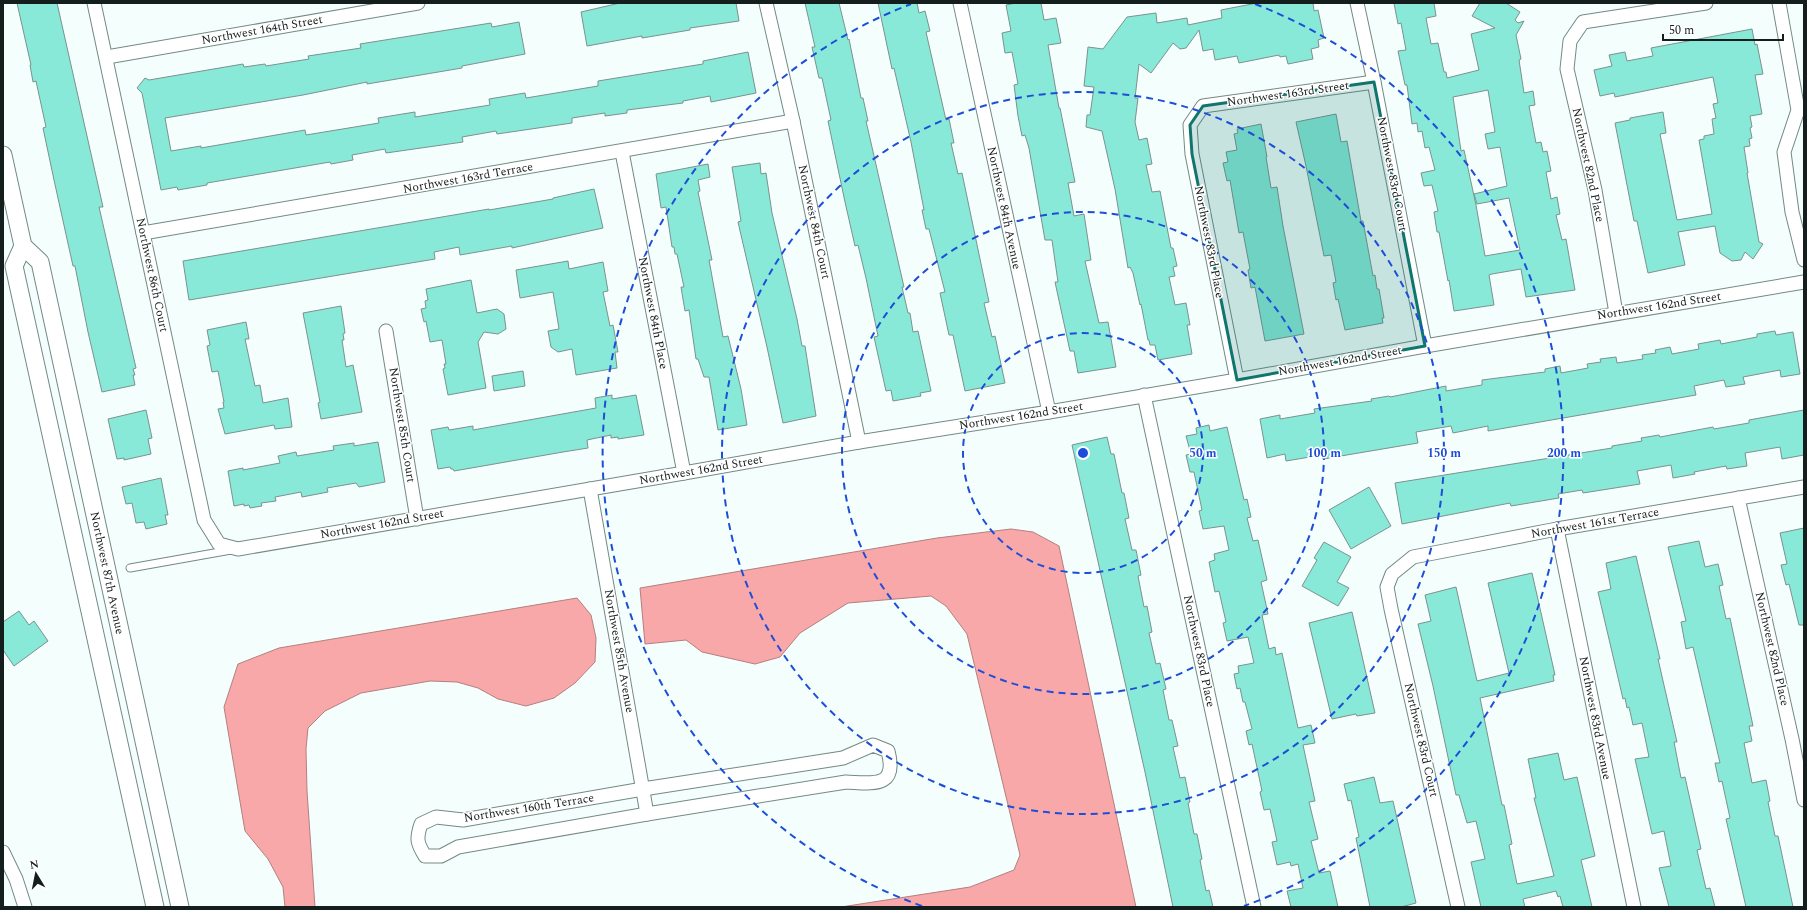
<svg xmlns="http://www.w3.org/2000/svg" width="1807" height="910" font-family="Spectral,serif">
<rect width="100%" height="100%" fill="#f4fefc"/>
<g fill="#f8a8a9" stroke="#b47f7f">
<polygon points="1011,529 1033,532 1059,546 1136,907 841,907 970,887 1014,870 1020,855 967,634 946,606 931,596 848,603 800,633 780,657 755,664 702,652 686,640 645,644 640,588 937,538"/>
<polygon points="577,598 591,615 596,638 595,662 575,683 554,698 526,706 498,699 478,688 457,682 430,681 361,693 325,711 308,728 306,749 307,791 315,907 285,907 283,887 268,859 245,831 224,707 238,664 279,648"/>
</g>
<g fill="#88e9d9" stroke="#7a938e" fill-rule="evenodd">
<polygon points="17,3 57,3 103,207 99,207 136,368 133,369 135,375 133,375 135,385 102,392 88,332 75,266 73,266 54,180 43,128 46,127 36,81 33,82 30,65 31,65"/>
<polygon points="620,3 736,3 739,21 690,28 690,30 642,38 642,36 587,46 581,12"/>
<polygon points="805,3 839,3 848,40 849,39 861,98 863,98 868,121 866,121 904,287 902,287 908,313 910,313 913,332 918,331 931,391 920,393 921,396 893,401 891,390 886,391 874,337 878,336 866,278 858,245 855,246 845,202 828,121 831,120 822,78 819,78 812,47 815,47"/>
<polygon points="878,3 917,3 919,13 925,11 930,31 926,32 946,120 949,119 954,143 951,143 958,174 962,173 989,302 984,303 992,337 995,336 1005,383 965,391 953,335 949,335 940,293 945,292 929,229 926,229 922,210 924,210 911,142 894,68 892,69"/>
<polygon points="1016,3 1041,3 1044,20 1056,18 1061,43 1048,45 1059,108 1060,108 1075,182 1068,183 1074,216 1084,214 1091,260 1085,261 1099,323 1108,322 1116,367 1078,373 1074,351 1070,351 1055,282 1058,282 1052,240 1045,240 1029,148 1025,135 1022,136 1018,116 1014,85 1018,84 1012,52 1005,53 1002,33 1011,31 1006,5"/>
<polygon points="1257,3 1313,3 1314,11 1318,10 1324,38 1318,40 1319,47 1311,49 1313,59 1288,64 1286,56 1280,57 1279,55 1239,63 1237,56 1215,60 1213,49 1203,51 1199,30 1186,48 1180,49 1173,43 1151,73 1139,64 1135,98 1138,98 1135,122 1139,140 1147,138 1152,164 1146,165 1152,192 1160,191 1171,248 1173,248 1177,266 1173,267 1175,276 1169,277 1175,305 1186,303 1190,325 1187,325 1192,354 1158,360 1155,345 1150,345 1149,340 1148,340 1141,304 1140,305 1133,273 1130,267 1128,268 1115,189 1102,131 1086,127 1087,115 1090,115 1094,87 1084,86 1088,47 1103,49 1127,17 1156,13 1157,23 1187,18 1188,25 1222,18 1221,10"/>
<path d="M1394,3H1434L1436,16L1426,18L1431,44L1438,43L1444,72H1446L1447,78L1479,70L1471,34L1495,28L1472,16L1480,3H1506L1520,12L1515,20L1518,23L1524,21L1516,35L1521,59L1519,60L1524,93L1533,91L1535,105L1529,106L1536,143L1541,142L1543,152L1547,151L1551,171L1546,172L1551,199L1557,197L1560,214L1556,215L1562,240L1566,239L1575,290L1526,297L1521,269L1492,274L1489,275L1494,305L1454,311L1449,280L1448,281L1439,232H1437L1434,212L1438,211L1432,185L1424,186L1421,173L1435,170L1429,147L1425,148L1422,131L1418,132L1417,123L1412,124L1407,85H1405L1398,51L1406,50L1401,23L1398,24ZM1488,90L1495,132L1485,134L1488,149L1500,147L1507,186L1474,194L1477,204L1509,198L1520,250L1485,256L1476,205L1464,150L1461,151L1453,97Z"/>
<polygon points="519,22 525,54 462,66 462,68 367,84 367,82 303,95 165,118 171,151 201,146 201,148 305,130 306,135 379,123 378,118 415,112 415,117 490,105 489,99 525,93 526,98 598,86 598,81 703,64 703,61 748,52 756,93 711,102 710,96 683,101 683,103 627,110 627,113 605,116 605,113 572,118 572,123 497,134 496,131 462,137 463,142 386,153 385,149 352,155 353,160 331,164 330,162 207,183 207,185 178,190 177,187 161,190 142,93 137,88 145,78 149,80 243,64 244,67 265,64 266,66 309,59 308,56 361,48 360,44 491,23 492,27"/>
<polygon points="1752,29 1755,45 1757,44 1763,74 1755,75 1762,114 1750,116 1752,127 1750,128 1752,138 1749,139 1750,146 1744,147 1748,173 1747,173 1759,242 1763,244 1753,259 1745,252 1741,260 1732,261 1720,253 1715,226 1678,232 1685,265 1648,273 1637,221 1634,221 1615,123 1630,120 1630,118 1663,112 1666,133 1660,134 1677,220 1712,214 1699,140 1704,139 1704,136 1714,134 1712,119 1716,118 1713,104 1718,103 1713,77 1615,97 1614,93 1600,96 1594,70 1612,66 1609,55 1625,52 1627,61 1653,56 1651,48"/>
<polygon points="1336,114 1341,142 1347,141 1361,221 1363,221 1373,276 1375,275 1377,289 1379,289 1384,318 1382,318 1383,323 1345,330 1338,299 1336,300 1333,283 1336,282 1331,255 1324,256 1306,166 1296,122"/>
<polygon points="1261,124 1267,157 1266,157 1271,188 1277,187 1283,226 1304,334 1265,341 1255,287 1251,288 1248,270 1250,269 1243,232 1239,233 1230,180 1227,181 1223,163 1228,162 1226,152 1237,150 1234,134 1238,133 1237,129"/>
<polygon points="760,163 761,174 766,173 772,213 797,319 802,346 805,346 816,416 783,423 767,347 738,222 741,221 732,167"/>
<polygon points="708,164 710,177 698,180 700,191 698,192 712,260 709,260 723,337 728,336 741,389 747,425 718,430 709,377 704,377 698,359 696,359 689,310 685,311 681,287 684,287 677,254 675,254 674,247 672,247 666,207 661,208 656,174"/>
<polygon points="594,189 603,228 512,248 512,246 460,255 459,247 434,252 435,259 189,300 183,261 489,209 489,210 553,199 553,198"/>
<polygon points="568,261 569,269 603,262 608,291 603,292 610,326 613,325 618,352 615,352 617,368 576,375 572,349 558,352 551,347 548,331 559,329 553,292 520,298 516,270"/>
<polygon points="471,280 477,313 497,309 504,314 506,329 498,334 484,332 478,342 486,388 448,395 443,369 445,368 444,364 446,364 442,340 430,342 426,321 424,322 421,309 426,308 425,301 428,300 426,289"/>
<polygon points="341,306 345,333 343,334 344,340 342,340 346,367 353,365 362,412 321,419 318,403 320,402 303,313"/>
<polygon points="246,322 249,339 245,339 255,386 260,385 263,403 288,398 292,427 275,429 274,425 225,434 218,409 224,408 223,402 224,402 218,371 212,372 207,346 210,345 207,330"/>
<polygon points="1775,331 1776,335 1793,332 1800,374 1781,377 1780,370 1743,377 1745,384 1726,387 1724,380 1694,386 1696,395 1488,431 1488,426 1453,433 1451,426 1416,432 1418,443 1323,459 1322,455 1286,461 1285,454 1267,458 1260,419 1280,415 1280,419 1315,413 1314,409 1372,401 1371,399 1389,396 1390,397 1446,386 1446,391 1482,385 1482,380 1545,372 1545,369 1560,366 1561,373 1588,368 1587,364 1601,362 1600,359 1616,357 1617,363 1643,359 1642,355 1656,353 1655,350 1670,347 1672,354 1699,349 1698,344 1720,340 1721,344 1757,337 1757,334"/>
<polygon points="523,371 525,386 494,391 492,376"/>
<polygon points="612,395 612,399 636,395 644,435 618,439 618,437 611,438 611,435 587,440 588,448 563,452 454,471 453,469 451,469 450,467 438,469 431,430 448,427 449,430 473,426 473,430 596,408 595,398"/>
<polygon points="146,410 152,438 148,439 151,454 124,460 124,458 117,459 108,419"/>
<polygon points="1804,410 1804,455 1782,459 1780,447 1745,453 1747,466 1727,469 1726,466 1694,472 1695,474 1673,478 1671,465 1637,471 1640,484 1583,493 1582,490 1558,494 1559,498 1511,506 1510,503 1402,524 1395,483 1612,448 1612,446 1642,441 1641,438 1659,435 1660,437 1713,427 1714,429 1749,423 1749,420"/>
<polygon points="1209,425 1210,431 1227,427 1244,500 1247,499 1251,517 1247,518 1253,541 1258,540 1267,580 1261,582 1268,614 1262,615 1269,649 1275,647 1276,655 1282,653 1298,728 1311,725 1315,743 1303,745 1315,801 1309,802 1318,839 1311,841 1319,873 1330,871 1338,907 1291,907 1287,891 1303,888 1298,864 1291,866 1290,862 1277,865 1272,842 1277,841 1270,809 1264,810 1260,792 1262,791 1252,744 1249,745 1246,731 1252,729 1245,702 1243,702 1240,688 1237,689 1234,674 1239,673 1238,666 1254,663 1248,637 1227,641 1223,623 1226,622 1219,591 1215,592 1209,562 1215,560 1214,554 1229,550 1224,526 1203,529 1199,511 1202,510 1194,472 1190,472 1186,455 1191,454 1186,436 1197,434 1196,428"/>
<polygon points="1107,437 1111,454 1114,454 1122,493 1124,493 1129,518 1125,519 1132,550 1136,550 1141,575 1138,576 1144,607 1147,606 1152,632 1149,633 1156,664 1160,663 1166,689 1163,690 1169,720 1172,720 1178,746 1173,747 1180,778 1185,777 1190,802 1188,803 1194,834 1197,834 1202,859 1200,860 1206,891 1209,890 1213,907 1173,907 1145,772 1072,445"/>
<polygon points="378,442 385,482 359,487 356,483 327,488 328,492 302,497 301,492 275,497 276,501 261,503 262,506 250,508 249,505 244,506 244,504 234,506 228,471 243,468 243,470 280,463 278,456 296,452 297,456 334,450 333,446 354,443 354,446"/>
<polygon points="161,478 168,515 165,515 167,524 146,529 144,522 136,523 132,503 126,504 122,487"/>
<polygon points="1369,487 1391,526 1351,549 1329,510"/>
<polygon points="1804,528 1804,625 1799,625 1789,584 1786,585 1781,565 1787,564 1780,533"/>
<polygon points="1699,541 1705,567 1718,564 1723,585 1719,586 1726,619 1730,618 1753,726 1749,726 1752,741 1744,743 1752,783 1766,780 1770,801 1768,802 1775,836 1778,836 1793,907 1746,907 1726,819 1730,818 1722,781 1719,782 1715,763 1720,763 1693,647 1686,649 1681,622 1686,621 1668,547"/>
<polygon points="1324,542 1351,557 1337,582 1349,588 1338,606 1302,586 1317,560 1314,558"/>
<polygon points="1636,556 1660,659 1658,659 1677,742 1674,742 1681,778 1685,777 1701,849 1697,850 1706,889 1710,888 1715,907 1669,907 1659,868 1671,866 1664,831 1652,834 1635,759 1649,757 1642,723 1633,725 1629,707 1627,708 1625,698 1623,699 1598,592 1611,589 1606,563"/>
<polygon points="1532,573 1555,675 1553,675 1554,681 1480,698 1502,805 1504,805 1512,844 1509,845 1517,884 1554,876 1534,798 1536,798 1528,759 1558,753 1564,780 1577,777 1595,856 1581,860 1592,907 1563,907 1560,896 1558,897 1556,891 1523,899 1525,907 1481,907 1471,862 1485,859 1476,821 1467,823 1459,795 1456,795 1433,686 1418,624 1431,621 1425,595 1456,587 1477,681 1509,673 1488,583"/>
<polygon points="19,611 29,625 34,621 48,641 14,666 3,650 3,622"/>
<polygon points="1352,612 1375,713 1357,716 1356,714 1332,719 1309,623"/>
<polygon points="1374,777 1380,803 1393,801 1416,903 1401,907 1370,907 1356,838 1359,837 1351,800 1348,801 1344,784"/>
</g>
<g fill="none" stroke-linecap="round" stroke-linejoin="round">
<defs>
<polyline id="service" points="130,568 231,550"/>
<g id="minor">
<polyline points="94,3 204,520 219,544 238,549 684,473 859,442 1049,412 1237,380 1425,346 1804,282"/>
<polyline points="766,3 793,121 859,442"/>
<polyline points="960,3 1049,412"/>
<polyline points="1357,3 1374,82 1425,346"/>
<polyline points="1779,3 1798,110 1784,152 1792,212 1804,260"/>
<polyline points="107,57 418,3"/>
<polyline points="622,152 684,473"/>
<polyline points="143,233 793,121"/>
<polyline points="1616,313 1595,190 1567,69 1570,41 1583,22 1706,3"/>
<polyline points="386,331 417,519"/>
<polyline points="1237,380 1192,154 1190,125 1203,106 1374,82"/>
<polyline points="1144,395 1254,907"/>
<polyline points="590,489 647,814"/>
<polyline points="1738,498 1792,739 1804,800"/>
<polyline points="1557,529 1634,907"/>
<path d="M873,745L888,751C898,789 872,783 846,782L647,814L458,847L441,856H425C417,843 416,839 421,824L436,817L463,820L643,789L843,758Z"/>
<polyline points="3,852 16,879 25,907"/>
<polyline points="1458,907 1391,609 1387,587 1392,574 1413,557 1557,529 1804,487"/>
</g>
<g id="tertiary">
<polyline points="3,155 23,246 40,262 180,907"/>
<polyline points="23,246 14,266 155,907"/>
</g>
</defs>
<use href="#service" stroke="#728a86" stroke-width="9"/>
<use href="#minor" stroke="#728a86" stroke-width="15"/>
<use href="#tertiary" stroke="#728a86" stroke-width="19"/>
<use href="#service" stroke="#fff" stroke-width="7"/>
<use href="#minor" stroke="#fff" stroke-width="13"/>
<use href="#tertiary" stroke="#fff" stroke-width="17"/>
</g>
<path fill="#0f766e" fill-opacity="0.2" stroke="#0f766e" stroke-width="3" stroke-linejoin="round" d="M1374,82L1425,346L1237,380L1192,154L1190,125L1203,106Z"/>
<g fill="none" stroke="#1d4ed8" stroke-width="2" stroke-dasharray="7 5">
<circle cx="1083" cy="453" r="120"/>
<circle cx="1083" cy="453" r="241"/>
<circle cx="1083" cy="453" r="361"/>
<path d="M922 906A481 481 0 0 1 911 4M1255 4A481 481 0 0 1 1244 906"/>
</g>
<g text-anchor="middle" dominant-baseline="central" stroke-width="3" stroke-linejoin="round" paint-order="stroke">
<g font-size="12" fill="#141e1c" stroke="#fff">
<text transform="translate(262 30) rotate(-10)">Northwest 164th Street</text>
<text transform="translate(1288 94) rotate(-8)">Northwest 163rd Street</text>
<text transform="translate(1588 165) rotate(78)">Northwest 82nd Place</text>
<text transform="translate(1392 174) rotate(79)">Northwest 83rd Court</text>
<text transform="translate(468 178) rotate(-10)">Northwest 163rd Terrace</text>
<text transform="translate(1004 208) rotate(78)">Northwest 84th Avenue</text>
<text transform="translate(814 222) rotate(78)">Northwest 84th Court</text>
<text transform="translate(1209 242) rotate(79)">Northwest 83rd Place</text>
<text transform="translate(152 275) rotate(78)">Northwest 86th Court</text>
<text transform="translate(1659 306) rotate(-9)">Northwest 162nd Street</text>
<text transform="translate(653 313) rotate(79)">Northwest 84th Place</text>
<text transform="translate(1340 361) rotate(-10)">Northwest 162nd Street</text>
<text transform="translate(1021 416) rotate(-9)">Northwest 162nd Street</text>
<text transform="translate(402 425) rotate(81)">Northwest 85th Court</text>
<text transform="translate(701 470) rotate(-10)">Northwest 162nd Street</text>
<text transform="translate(1595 523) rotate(-10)">Northwest 161st Terrace</text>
<text transform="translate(382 524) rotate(-10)">Northwest 162nd Street</text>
<text transform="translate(107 573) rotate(78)">Northwest 87th Avenue</text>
<text transform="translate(1772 649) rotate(77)">Northwest 82nd Place</text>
<text transform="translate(619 651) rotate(80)">Northwest 85th Avenue</text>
<text transform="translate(1199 651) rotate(78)">Northwest 83rd Place</text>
<text transform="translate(1595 718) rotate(79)">Northwest 83rd Avenue</text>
<text transform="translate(1421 740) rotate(77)">Northwest 83rd Court</text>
<text transform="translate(529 808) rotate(-9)">Northwest 160th Terrace</text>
</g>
</g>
<circle cx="1083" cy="453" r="6" fill="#1d4ed8" stroke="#fff" stroke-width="2"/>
<g font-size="12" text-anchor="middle" font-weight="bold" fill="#1d4ed8" stroke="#fff" stroke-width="3" stroke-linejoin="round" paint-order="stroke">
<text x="1203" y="457">50 m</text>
<text x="1324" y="457">100 m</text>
<text x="1444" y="457">150 m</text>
<text x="1564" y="457">200 m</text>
</g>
<rect width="1807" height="910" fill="none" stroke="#141e1c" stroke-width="8"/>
<g transform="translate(36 874) rotate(350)" stroke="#ffffff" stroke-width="3" paint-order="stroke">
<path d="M0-3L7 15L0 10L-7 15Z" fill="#141e1c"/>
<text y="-6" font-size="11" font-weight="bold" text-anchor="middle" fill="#141e1c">N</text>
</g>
<path d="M1663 34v6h120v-6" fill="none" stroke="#141e1c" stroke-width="2"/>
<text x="1669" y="34" font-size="12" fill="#141e1c" stroke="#ffffff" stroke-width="3" paint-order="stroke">50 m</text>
</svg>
